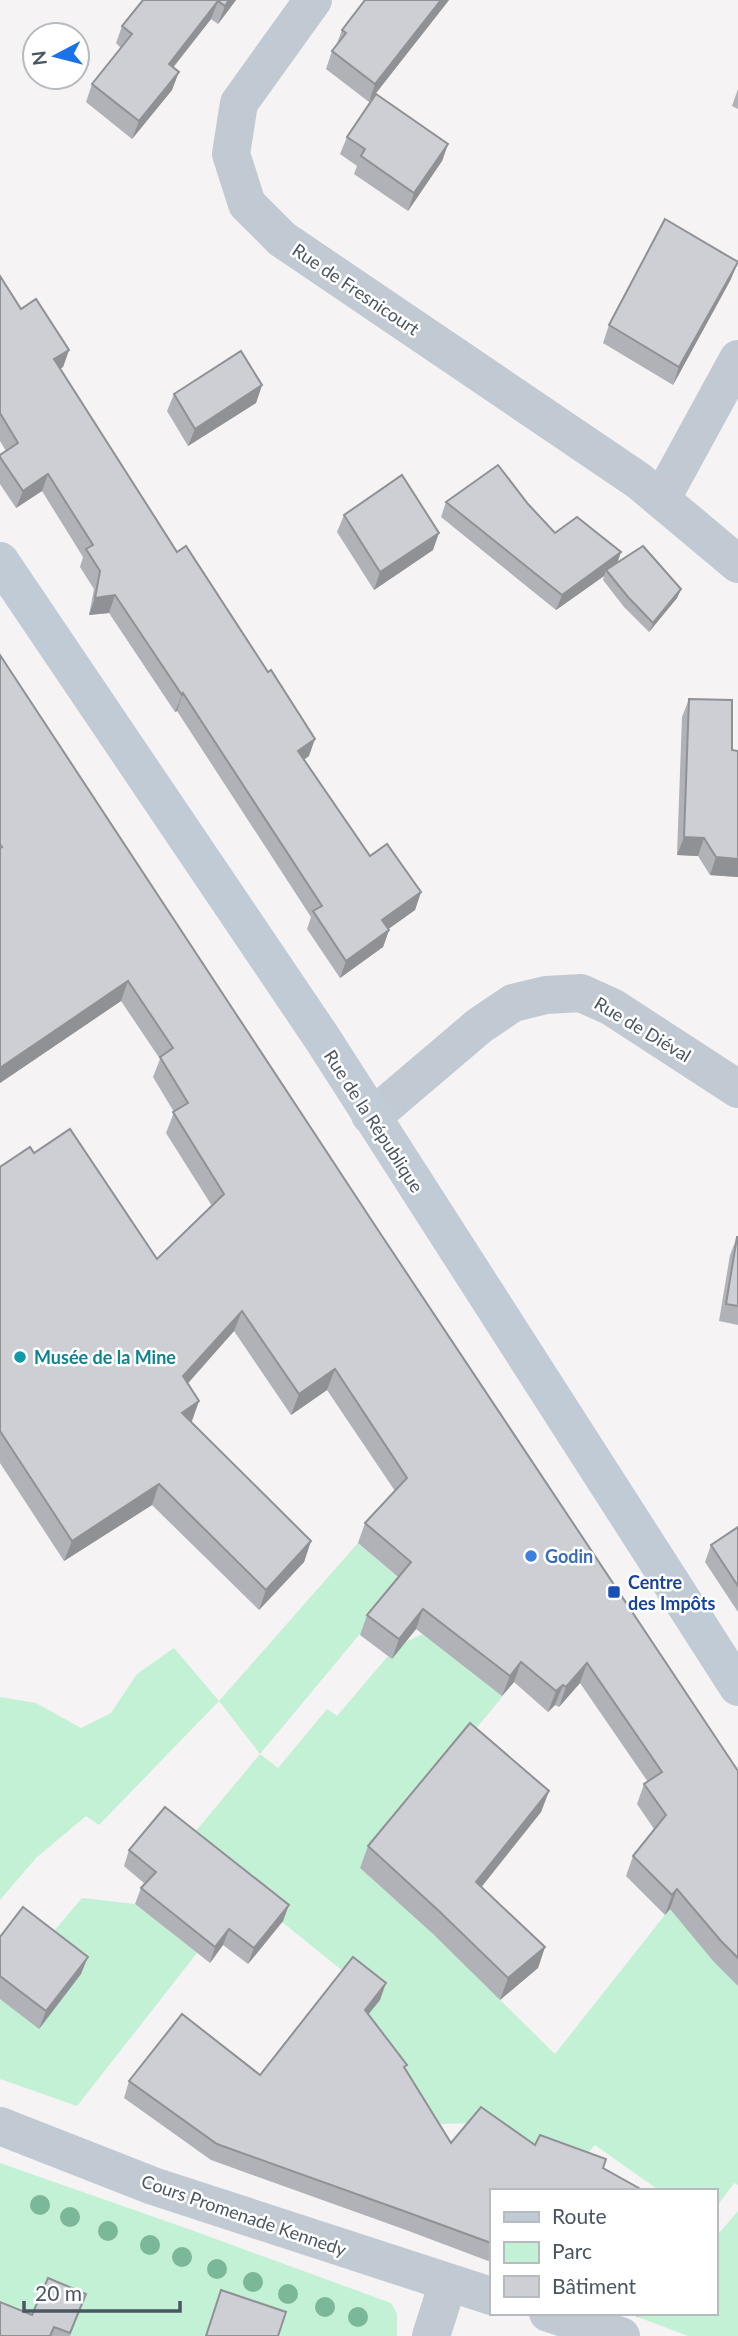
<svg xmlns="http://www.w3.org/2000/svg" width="738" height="2336" font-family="Lato,sans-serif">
<rect width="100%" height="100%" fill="#f5f3f3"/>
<g fill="#c3f1d5">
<polygon points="358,1543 403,1582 260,1754 278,1768 327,1709 337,1716 388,1656 392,1659 405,1642 423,1634 503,1696 360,1868 433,1934 555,2054 679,1897 738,1979 738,2185 734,2183 715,2209 715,2191 660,2191 595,2145 576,2166 475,2123 412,2125 329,2063 379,2000 185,1844 260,1754 219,1701 99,1825 86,1816 36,1858 0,1900 0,1697 36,1703 81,1728 111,1713 137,1674 174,1648 219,1701"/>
<polygon points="82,1898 135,1904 197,1953 77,2106 0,2079 0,1999 39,2028 81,1974 43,1944"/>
<polygon points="0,2163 194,2231 391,2303 397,2314 397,2336 0,2336"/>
<polygon points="738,2211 738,2336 688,2336 638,2317 640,2313 715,2313 715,2229 720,2232"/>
</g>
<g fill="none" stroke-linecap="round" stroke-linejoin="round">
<g stroke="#c1cad2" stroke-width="38">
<polyline points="313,0 239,103 231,154 247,204 282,239 639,481 738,564"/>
<polyline points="662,498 738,359"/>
<polyline points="370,1115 385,1106 479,1026 513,1003 546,995 581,993 612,1007 738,1089"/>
<polyline points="0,2126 153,2186 491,2296"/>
<polyline points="548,2313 621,2336"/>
<polyline points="431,2336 448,2283"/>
</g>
<polyline stroke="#c1cbd6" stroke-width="38" points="0,561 322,1038 738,1687"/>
</g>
<g fill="#7bb799">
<circle cx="40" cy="2205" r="10"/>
<circle cx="70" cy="2217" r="10"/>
<circle cx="108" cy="2231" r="10"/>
<circle cx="150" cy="2245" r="10"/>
<circle cx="182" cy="2257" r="10"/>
<circle cx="217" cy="2269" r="10"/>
<circle cx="253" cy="2282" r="10"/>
<circle cx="288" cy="2294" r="10"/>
<circle cx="325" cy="2307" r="10"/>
<circle cx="358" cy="2317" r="10"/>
</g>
<g fill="#b0b2b7">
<polygon points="143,0 236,0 218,24 211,19 173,68 172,90 132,139 86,102 92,84 121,48 116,43 122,26"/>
<polygon points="365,0 449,0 369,102 326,69 332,51 336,46 342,30"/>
<polygon points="738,89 738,109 732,106"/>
<polygon points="347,137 448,144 442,161 408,211 354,174 357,166 340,154"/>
<polygon points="0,276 21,309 69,350 63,367 60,369 309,756 304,760 370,856 421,892 415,910 388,929 389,930 383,947 340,978 307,929 311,917 177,711 175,712 109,613 89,615 94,589 80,567 83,557 42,491 16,508 0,484 0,455 6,451 0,441"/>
<polygon points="731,279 673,385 603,343 609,325"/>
<polygon points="262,385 256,403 188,446 167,411 174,394"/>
<polygon points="446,502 528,504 555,533 621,552 617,564 681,589 677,598 649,632 624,607 603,580 604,576 556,610 441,517"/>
<polygon points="344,515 433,550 374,590 337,532"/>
<polygon points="0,655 378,1230 738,1771 738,1986 714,1962 670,1909 665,1915 626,1876 633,1856 654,1829 637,1804 644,1784 648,1782 580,1683 559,1707 555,1705 548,1712 514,1682 502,1696 416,1629 392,1659 360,1635 367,1615 398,1577 358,1543 365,1523 395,1491 327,1390 291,1415 234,1331 187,1383 199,1401 191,1422 311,1541 304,1562 259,1610 152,1505 64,1561 0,1463 0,1167 34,1153 157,1259 212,1206 166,1133 174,1112 153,1077 160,1059 121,1001 0,1083"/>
<polygon points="689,699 732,750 738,751 738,877 710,875 698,856 677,855 682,717"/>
<polygon points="737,1237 738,1237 738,1325 719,1321 730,1255"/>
<polygon points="738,1527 738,1612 705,1562 711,1545"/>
<polygon points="549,1791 541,1812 481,1887 545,1947 538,1968 500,2000 433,1934 360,1868 368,1846"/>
<polygon points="129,1850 283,1921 248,1964 223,1945 210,1963 135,1904 141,1888 145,1884 124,1866"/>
<polygon points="0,1937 81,1974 39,2029 0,1999"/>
<polygon points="380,2000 368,2014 405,2070 451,2143 535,2145 606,2159 491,2191 491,2262 406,2230 211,2160 124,2098 129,2081 260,2075"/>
<polygon points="86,2294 70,2336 0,2336 32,2315"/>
<polygon points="628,2313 640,2313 638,2317"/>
</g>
<g fill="#909195">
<polygon points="229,0 236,0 218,24 225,6"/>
<polygon points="441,0 449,0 369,102 375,84"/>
<polygon points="218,1 211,19 162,81 169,64"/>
<polygon points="179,72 172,90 132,139 139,121"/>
<polygon points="448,144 442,161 408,211 414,193"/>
<polygon points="738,262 731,279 673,385 679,367"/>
<polygon points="69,350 63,367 48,377 54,359"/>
<polygon points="262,385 256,403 188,446 195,429"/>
<polygon points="48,474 42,491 16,508 23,491"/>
<polygon points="439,533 433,550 374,590 380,572"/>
<polygon points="621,552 615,568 606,570 604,576 556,610 562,595"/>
<polygon points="681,589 677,598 649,632 653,623"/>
<polygon points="115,595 109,613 89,615 95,598"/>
<polygon points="183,693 177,711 175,712 182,695"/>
<polygon points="315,739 309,756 291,768 298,751"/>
<polygon points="684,837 704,838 698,856 677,855"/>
<polygon points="716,857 738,859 738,877 710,875"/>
<polygon points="421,892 415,910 376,938 382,920"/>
<polygon points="389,930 383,947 340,978 346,961"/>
<polygon points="128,981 121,1001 0,1083 0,1068"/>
<polygon points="242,1311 234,1331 176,1397 183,1376"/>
<polygon points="335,1369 327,1390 291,1415 299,1394"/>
<polygon points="199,1401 192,1421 175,1433 182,1413"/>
<polygon points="159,1484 152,1505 64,1561 72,1541"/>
<polygon points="311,1541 304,1562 259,1610 266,1590"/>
<polygon points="423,1609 416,1629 392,1659 399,1639"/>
<polygon points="521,1662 514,1682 502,1696 510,1676"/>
<polygon points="587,1663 580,1683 559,1707 566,1687"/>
<polygon points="563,1685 555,1705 548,1712 556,1691"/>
<polygon points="549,1791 541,1812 468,1904 476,1882"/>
<polygon points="677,1889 670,1909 665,1915 672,1895"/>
<polygon points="289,1905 283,1921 248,1964 254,1948"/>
<polygon points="229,1929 223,1945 210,1963 215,1947"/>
<polygon points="545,1947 538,1968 500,2000 508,1978"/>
<polygon points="88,1957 81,1974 39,2029 46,2011"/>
<polygon points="386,1983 380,2000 359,2026 365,2010"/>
</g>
<g fill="#cdcfd5" stroke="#909195" stroke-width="2">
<polygon points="143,0 229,0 225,6 218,1 169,64 179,72 139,121 92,84 132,34 122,26"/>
<polygon points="365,0 441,0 375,84 332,51 346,33 342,30"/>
<polygon points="376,94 448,144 414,193 361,156 365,149 347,137"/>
<polygon points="665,219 738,262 679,367 609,325"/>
<polygon points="0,276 21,309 36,299 69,350 54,359 177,552 186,546 268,672 271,670 315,739 298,751 370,856 387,844 421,892 382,920 389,930 346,961 313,911 322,906 183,693 182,695 115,595 95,598 100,571 86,549 93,545 48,474 23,491 0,457 0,455 18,443 0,413"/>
<polygon points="241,351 262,385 195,429 174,394"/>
<polygon points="498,465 528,504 555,533 577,517 621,552 562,595 446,502"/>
<polygon points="402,475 439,533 380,572 344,515"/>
<polygon points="643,546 681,589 653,623 628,597 606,570"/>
<polygon points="0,655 378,1230 738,1771 738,1958 721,1941 677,1889 672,1895 633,1856 666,1815 644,1784 662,1772 587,1663 566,1687 563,1685 556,1691 521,1662 510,1676 423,1609 399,1639 367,1615 411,1562 365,1523 407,1478 335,1369 299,1394 242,1311 183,1376 199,1401 182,1413 311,1541 266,1590 159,1484 72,1541 0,1431 0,1167 30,1147 34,1153 70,1129 157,1259 224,1194 173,1112 188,1103 160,1057 173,1048 128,981 0,1068 0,848 2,847 0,844"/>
<polygon points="689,699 732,700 732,750 738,751 738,859 716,857 704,838 684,837"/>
<polygon points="737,1237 738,1237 738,1306 726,1304"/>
<polygon points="738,1527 738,1586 711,1545"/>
<polygon points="470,1723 549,1791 476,1882 545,1947 508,1978 440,1912 368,1846"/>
<polygon points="165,1807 289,1905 254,1948 229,1929 215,1947 141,1888 156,1872 129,1850"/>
<polygon points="23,1907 88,1957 46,2011 0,1976 0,1937"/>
<polygon points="353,1957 386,1983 365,2010 407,2065 404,2067 451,2143 481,2107 535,2145 540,2135 606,2159 603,2168 644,2191 491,2191 491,2243 412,2214 217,2144 129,2081 182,2014 260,2075"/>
<polygon points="48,2278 86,2294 70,2333 54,2327 50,2336 0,2336 0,2302 32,2315"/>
<polygon points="221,2290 286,2312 278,2336 206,2336"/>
</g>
<circle fill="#0f9aa8" stroke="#fff" stroke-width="2.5" cx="20" cy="1357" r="7"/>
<circle fill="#3f7fe0" stroke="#fff" stroke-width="2.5" cx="531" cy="1556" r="7"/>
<rect fill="#1a4fb4" stroke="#fff" stroke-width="2.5" x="607" y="1585" width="14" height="14" rx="3.5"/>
<g text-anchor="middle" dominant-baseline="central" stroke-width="5" stroke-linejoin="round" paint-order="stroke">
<g font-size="18" fill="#4a5661" stroke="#fff">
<text transform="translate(356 289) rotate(34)">Rue de Fresnicourt</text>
<text transform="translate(643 1029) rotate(31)">Rue de Diéval</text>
<text transform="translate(374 1121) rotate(57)">Rue de la République</text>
<text transform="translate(244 2215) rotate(19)">Cours Promenade Kennedy</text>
</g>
<g font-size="18" font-weight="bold" fill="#0d838f" stroke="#fff" text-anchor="start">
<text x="34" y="1357">Musée de la Mine</text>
</g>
<g font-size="18" font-weight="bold" fill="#366cbe" stroke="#fff" text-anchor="start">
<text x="545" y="1556">Godin</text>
</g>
<g font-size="18" font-weight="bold" fill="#164399" stroke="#fff" text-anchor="start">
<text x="628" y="1582">Centre<tspan x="628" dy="21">des Impôts</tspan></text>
</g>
</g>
<rect x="490" y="2189" width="228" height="126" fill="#ffffff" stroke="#b7bbc0" stroke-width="2"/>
<rect x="504" y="2212" width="35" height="10" fill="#c1cbd6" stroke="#b7bbc0" stroke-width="2"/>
<text x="552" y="2224" font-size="21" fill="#4a5661">Route</text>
<rect x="504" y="2242" width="35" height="21" fill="#c3f1d5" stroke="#b7bbc0" stroke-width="2"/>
<text x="552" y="2259" font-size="21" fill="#4a5661">Parc</text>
<rect x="504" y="2276" width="35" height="21" fill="#cdcfd5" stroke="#b7bbc0" stroke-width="2"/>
<text x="552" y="2294" font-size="21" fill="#4a5661">Bâtiment</text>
<g transform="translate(56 56) rotate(263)"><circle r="33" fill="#ffffff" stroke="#b7bbc0" stroke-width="2"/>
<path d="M0-5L12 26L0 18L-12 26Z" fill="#1a73e8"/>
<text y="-10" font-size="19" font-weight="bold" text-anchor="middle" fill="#4a5661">N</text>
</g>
<path d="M24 2301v10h156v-10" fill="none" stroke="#4a5661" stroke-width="3.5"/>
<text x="35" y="2301" font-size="21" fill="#4a5661" stroke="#ffffff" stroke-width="5" paint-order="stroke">20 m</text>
</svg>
